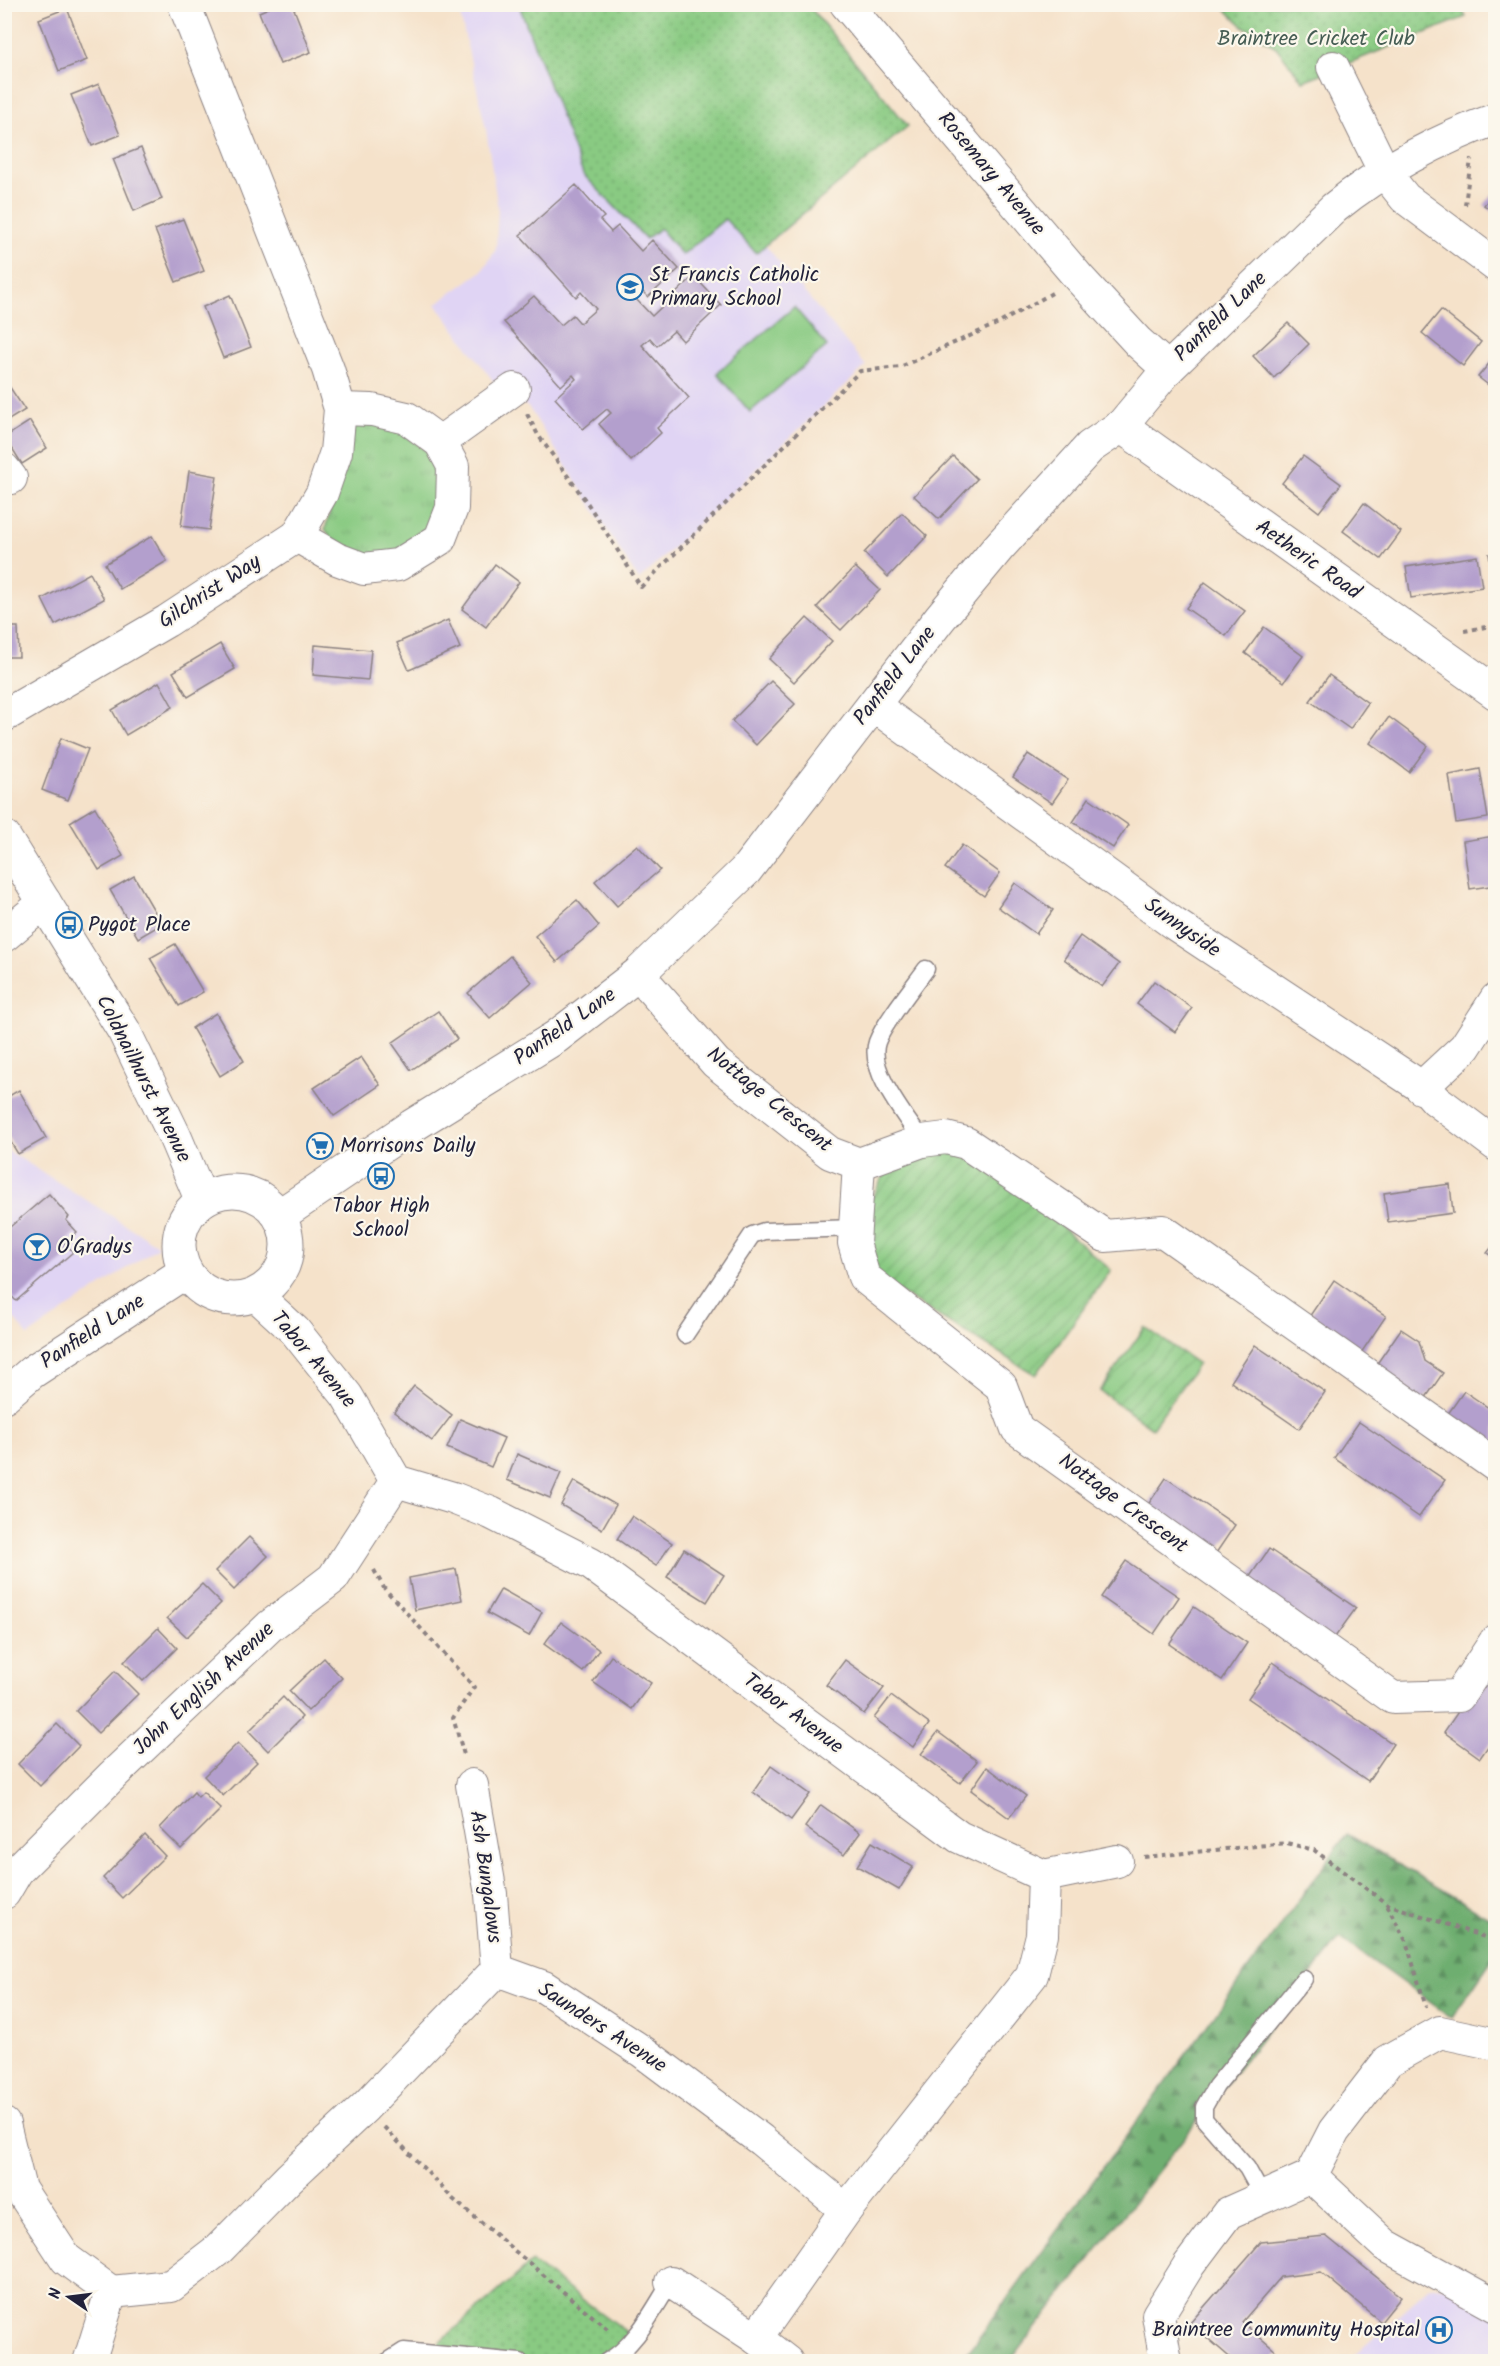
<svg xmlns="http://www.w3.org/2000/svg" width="1500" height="2366" font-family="Kalam,sans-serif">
<defs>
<pattern id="grass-tufts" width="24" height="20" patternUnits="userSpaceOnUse" patternTransform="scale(1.5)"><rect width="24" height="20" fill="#89ca82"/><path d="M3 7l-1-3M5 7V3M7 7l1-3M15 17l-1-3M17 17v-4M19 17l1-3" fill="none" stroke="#76ad71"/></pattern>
<pattern id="forest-firs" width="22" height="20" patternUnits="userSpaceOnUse" patternTransform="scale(1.5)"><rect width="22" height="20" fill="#6eae70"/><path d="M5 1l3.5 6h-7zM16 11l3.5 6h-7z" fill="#5a8d5d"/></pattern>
<pattern id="park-dots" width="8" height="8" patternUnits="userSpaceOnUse" patternTransform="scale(1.5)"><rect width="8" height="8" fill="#89ca82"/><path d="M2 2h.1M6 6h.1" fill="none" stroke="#76ad71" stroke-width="1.8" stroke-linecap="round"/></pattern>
<pattern id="garden-furrows" width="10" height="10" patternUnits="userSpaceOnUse" patternTransform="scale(1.5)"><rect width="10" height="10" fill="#89ca82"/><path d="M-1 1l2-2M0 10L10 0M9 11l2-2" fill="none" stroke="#76ad71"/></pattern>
</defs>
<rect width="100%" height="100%" fill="#fbf7ec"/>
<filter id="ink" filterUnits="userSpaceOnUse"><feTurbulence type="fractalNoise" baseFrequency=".0167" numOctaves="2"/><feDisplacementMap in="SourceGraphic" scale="12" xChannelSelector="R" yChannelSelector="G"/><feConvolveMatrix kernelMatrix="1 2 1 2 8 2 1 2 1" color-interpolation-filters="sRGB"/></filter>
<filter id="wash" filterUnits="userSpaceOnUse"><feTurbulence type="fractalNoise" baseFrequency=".008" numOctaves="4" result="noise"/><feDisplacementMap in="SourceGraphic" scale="24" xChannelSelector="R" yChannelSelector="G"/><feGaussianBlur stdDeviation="1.35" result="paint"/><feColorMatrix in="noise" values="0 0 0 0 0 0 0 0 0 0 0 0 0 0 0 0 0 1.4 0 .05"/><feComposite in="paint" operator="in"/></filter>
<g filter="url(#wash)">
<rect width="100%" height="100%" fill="#f5e2ca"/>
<g fill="#e0d4f4">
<polygon points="458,5 808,5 908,126 766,246 866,366 639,580 529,408 494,382 436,304 482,271 496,249 498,209 486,129"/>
<polygon points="4,1148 159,1246 28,1336 5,1308"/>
<polygon points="1431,2286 1495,2289 1495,2361 1347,2362"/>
</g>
<polygon fill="url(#grass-tufts)" stroke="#56765e" stroke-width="1.5" points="367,419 390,423 437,459 442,493 432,528 404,548 381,556 355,554 333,542 325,529 354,427"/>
<polygon fill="url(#forest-firs)" stroke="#486856" stroke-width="1.5" points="1347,1834 1495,1921 1495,1955 1452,2018 1340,1938 1010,2361 961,2362"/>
<g fill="url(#park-dots)" stroke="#56765e" stroke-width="1.5">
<polygon points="1458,4 1466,17 1303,81 1276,47 1243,26 1220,5"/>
<polygon points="519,5 808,5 908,126 756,253 725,219 682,255 660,228 646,239 583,174"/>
<polygon points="532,2262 640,2342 630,2361 417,2362"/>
</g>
<g fill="url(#garden-furrows)" stroke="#56765e" stroke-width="1.5">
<polygon points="966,1143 1111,1270 1036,1375 874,1277 870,1201 887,1170"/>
<polygon points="1145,1327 1198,1364 1152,1428 1100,1391"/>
</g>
<polygon fill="#89ca82" stroke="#56765e" stroke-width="1.5" points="794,307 827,346 750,412 717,373"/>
<g id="blocks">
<g fill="#b39fcd">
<polygon points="278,4 292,4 311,52 280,64 259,12"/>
<polygon points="67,8 87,60 59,71 39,19"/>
<polygon points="99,84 120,135 92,146 71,95"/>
<polygon points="141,148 162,199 134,211 113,159"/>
<polygon points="576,185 604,217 600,220 611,232 618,226 641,251 652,240 679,269 648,297 641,290 634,297 652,316 694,276 721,305 683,341 674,331 657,346 650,338 642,345 689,398 657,428 661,433 631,461 599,424 611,413 607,409 583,429 555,398 576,379 573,375 561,386 504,322 534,296 561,325 573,315 580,323 596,309 581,292 576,297 520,235"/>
<polygon points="1496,190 1496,214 1484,205"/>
<polygon points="183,219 204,271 176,282 155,230"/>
<polygon points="230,295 251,347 223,358 203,307"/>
<polygon points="1441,310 1481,342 1463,366 1422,333"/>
<polygon points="1288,323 1309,344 1274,378 1253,356"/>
<polygon points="1496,355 1496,391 1478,377"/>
<polygon points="7,383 25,410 4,423 4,385"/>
<polygon points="30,421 47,448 22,464 5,437"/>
<polygon points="953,456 977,479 939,519 914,496"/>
<polygon points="1303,456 1341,484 1319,512 1282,483"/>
<polygon points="189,471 217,476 209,530 181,526"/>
<polygon points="1364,503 1401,532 1381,559 1343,531"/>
<polygon points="902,513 927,536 888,577 864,553"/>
<polygon points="152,536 167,561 120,589 105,564"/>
<polygon points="1496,553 1496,583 1494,583 1489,554"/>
<polygon points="1477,556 1482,587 1411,598 1406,567"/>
<polygon points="495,564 519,582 486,627 462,609"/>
<polygon points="855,567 880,590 841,630 817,607"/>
<polygon points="90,573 104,599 55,625 42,599"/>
<polygon points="1205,582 1245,611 1226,636 1186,608"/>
<polygon points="807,618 832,641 794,682 769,659"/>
<polygon points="448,620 460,648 409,670 397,643"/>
<polygon points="4,627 18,627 19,657 4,657"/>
<polygon points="1264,627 1303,656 1284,682 1245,653"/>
<polygon points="220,644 235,669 188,697 173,672"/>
<polygon points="315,645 371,650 368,680 313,675"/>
<polygon points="1329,675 1368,703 1350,729 1310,701"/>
<polygon points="771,681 795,704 756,745 732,721"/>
<polygon points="159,682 173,707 126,735 112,710"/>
<polygon points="1389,717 1428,746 1409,772 1370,743"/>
<polygon points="61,738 88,749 68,800 42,790"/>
<polygon points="1028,754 1068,780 1052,803 1013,777"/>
<polygon points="1480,769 1488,818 1456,823 1449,775"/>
<polygon points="1089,798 1128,825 1113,848 1073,822"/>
<polygon points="95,807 123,856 99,870 70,822"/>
<polygon points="1494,836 1496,885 1470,889 1463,841"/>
<polygon points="637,845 660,870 617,906 595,881"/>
<polygon points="962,845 1000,873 984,896 945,868"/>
<polygon points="134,876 162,924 138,938 110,890"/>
<polygon points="1015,883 1053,910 1036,934 998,907"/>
<polygon points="577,900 599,926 557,962 535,936"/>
<polygon points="1080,936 1119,964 1102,987 1064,959"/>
<polygon points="175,944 203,992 179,1006 150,958"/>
<polygon points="510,956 532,982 490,1018 468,993"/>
<polygon points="1154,981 1192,1008 1175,1032 1137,1004"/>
<polygon points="438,1011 457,1039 411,1070 392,1043"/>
<polygon points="216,1013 244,1061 220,1076 192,1028"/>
<polygon points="361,1057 380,1085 334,1116 314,1088"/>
<polygon points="19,1090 46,1138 18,1154 4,1131 4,1099"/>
<polygon points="1450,1184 1453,1213 1388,1222 1384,1193"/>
<polygon points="49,1194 69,1217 66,1220 77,1232 65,1243 73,1252 16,1301 7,1291 4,1294 4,1232"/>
<polygon points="1496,1242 1496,1259 1487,1253"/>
<polygon points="1334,1280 1386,1316 1361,1353 1309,1317"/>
<polygon points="1401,1329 1419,1341 1425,1361 1443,1373 1418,1409 1376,1365"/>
<polygon points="1255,1345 1325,1392 1299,1429 1231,1382"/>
<polygon points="414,1386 452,1415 432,1441 394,1412"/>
<polygon points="1464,1391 1496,1413 1496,1466 1438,1428"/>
<polygon points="460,1419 504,1438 491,1467 447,1448"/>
<polygon points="1359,1422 1445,1480 1419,1517 1334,1458"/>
<polygon points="517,1454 561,1473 550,1498 507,1480"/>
<polygon points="1166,1478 1235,1525 1210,1562 1141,1515"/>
<polygon points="574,1481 616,1505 602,1529 561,1505"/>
<polygon points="632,1516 672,1543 656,1566 617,1539"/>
<polygon points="249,1537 268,1556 234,1590 215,1571"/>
<polygon points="684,1549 724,1575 707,1602 667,1577"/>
<polygon points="1269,1549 1356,1608 1330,1644 1244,1585"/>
<polygon points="1126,1561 1179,1597 1154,1634 1101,1597"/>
<polygon points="456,1569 462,1600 415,1610 409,1578"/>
<polygon points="202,1584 221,1603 187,1637 167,1618"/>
<polygon points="501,1589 542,1612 529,1636 487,1613"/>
<polygon points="1194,1607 1247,1643 1222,1680 1169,1644"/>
<polygon points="561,1622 599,1650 583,1672 544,1644"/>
<polygon points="158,1628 177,1648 143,1681 124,1662"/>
<polygon points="611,1656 651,1683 632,1709 593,1682"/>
<polygon points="324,1658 342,1678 308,1711 289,1691"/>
<polygon points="845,1660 884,1688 864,1714 826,1685"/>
<polygon points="1273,1662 1393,1744 1368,1781 1248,1698"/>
<polygon points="1491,1664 1496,1667 1496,1735 1480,1758 1444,1732"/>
<polygon points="115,1671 138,1694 98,1733 76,1711"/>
<polygon points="891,1696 929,1724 913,1747 874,1718"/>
<polygon points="283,1697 302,1717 268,1751 249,1731"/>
<polygon points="57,1724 79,1746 40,1786 18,1764"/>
<polygon points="938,1732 977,1761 960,1783 921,1754"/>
<polygon points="238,1743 257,1762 223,1796 204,1776"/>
<polygon points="771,1766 810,1794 791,1820 753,1792"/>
<polygon points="987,1767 1026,1796 1009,1818 971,1790"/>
<polygon points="194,1792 198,1797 203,1792 221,1809 181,1849 160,1828"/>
<polygon points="821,1805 860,1833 844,1855 805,1827"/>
<polygon points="145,1835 165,1856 122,1898 103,1878"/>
<polygon points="872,1842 913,1867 899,1890 857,1866"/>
<polygon points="1326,2236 1401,2297 1381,2322 1321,2272 1281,2277 1242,2322 1278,2353 1271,2361 1234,2361 1190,2323 1261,2242"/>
</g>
</g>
</g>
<g filter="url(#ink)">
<use href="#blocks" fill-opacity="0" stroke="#8c8282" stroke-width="1.5"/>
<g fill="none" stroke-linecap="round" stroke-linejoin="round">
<defs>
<g id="service">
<path d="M922,1141C907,1118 867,1070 877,1042C884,1023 913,987 926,969"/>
<polyline points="685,1335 752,1235 764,1231 856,1228"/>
<polyline points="1263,2197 1247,2168 1204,2119 1204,2107 1216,2086 1304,1979"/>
<polyline points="387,2362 404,2351 520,2362"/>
<path d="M606,2362C636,2346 653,2310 671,2282"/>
</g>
<g id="minor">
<polyline points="846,4 1079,278 1138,342 1168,369"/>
<polyline points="1333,67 1385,173 1405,198 1496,266"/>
<path d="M1121,426L1168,369L1334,208C1379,171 1441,138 1496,119"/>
<polyline points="440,442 514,389"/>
<polyline points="4,469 11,478"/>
<polyline points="297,536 337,559 364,569 398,565 440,539 452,508 453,466 440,442 407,418 372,410 340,409"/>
<polyline points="873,705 1173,923 1429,1092 1436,1100 1496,1145"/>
<polyline points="4,716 167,621 297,536 322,493 336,452 340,409 328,369 184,4"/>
<polyline points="4,936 45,902"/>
<polyline points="638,974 716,1063 830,1153 859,1164 922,1141 946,1138 966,1143 1105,1236 1163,1231 1496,1466"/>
<polyline points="1421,1088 1465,1047 1496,999"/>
<polyline points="859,1164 854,1243 864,1277 1001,1386 1017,1429 1393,1698 1459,1696 1496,1640"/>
<polyline points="256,1295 295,1331 347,1396 396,1481 453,1498 491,1513 591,1564 959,1837 1044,1876 1042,1935 1032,1975 846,2210 756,2338"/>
<polyline points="472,1785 491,1894 497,1970"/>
<polyline points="1044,1876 1117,1861"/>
<polyline points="4,1893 17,1871 113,1775 270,1626 333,1578 396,1481"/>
<polyline points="1496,2044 1440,2032 1388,2061 1334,2131 1311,2176 1385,2245 1496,2306"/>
<polyline points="4,2124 20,2189 66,2259 111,2292"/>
<polyline points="671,2282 756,2338 787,2362"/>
<polyline points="111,2292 171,2286 219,2249 289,2178 365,2107 497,1970 544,1987 643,2052 761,2140 846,2210"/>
<polyline points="89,2362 111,2292"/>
<polyline points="1166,2362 1158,2315 1189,2265 1228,2213 1311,2176"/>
</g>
<g id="tertiary">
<polyline points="4,837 124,1031 175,1137 202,1201"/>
<circle cx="233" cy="1245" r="54"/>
<polyline points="279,1216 412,1126 556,1037 638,974 746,870 940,618 998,548 1090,447 1121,426 1496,693"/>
<polyline points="4,1396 32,1372 185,1272"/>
</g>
</defs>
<use href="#service" stroke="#8c8282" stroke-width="19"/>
<use href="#minor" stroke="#8c8282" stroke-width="34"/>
<use href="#tertiary" stroke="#8c8282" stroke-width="35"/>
<g stroke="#8c8282" stroke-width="4" stroke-dasharray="4.5 4.5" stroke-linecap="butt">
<polyline points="1465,205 1471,159"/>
<polyline points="527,414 538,435 588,504 641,587 860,371 900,367 1001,322 1052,293"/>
<polyline points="1464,631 1496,625"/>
<polyline points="374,1570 384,1588 474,1687 453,1718 465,1758"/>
<polyline points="1144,1857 1287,1843 1314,1850 1387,1904 1496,1941"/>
<polyline points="1387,1905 1406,1941 1426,2007"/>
<polyline points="384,2127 453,2199 610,2331"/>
</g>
<use href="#service" stroke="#fff" stroke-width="16"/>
<use href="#minor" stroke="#fff" stroke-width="32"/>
<use href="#tertiary" stroke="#fff" stroke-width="33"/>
</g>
</g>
<defs>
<symbol id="school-ring" viewBox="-11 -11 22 22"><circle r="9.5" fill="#fbf7ec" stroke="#1f6fb2" stroke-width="1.5"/><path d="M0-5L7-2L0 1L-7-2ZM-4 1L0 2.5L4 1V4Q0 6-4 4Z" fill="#1f6fb2"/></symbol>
<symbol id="bus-ring" viewBox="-11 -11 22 22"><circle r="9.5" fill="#fbf7ec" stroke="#1f6fb2" stroke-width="1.5"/><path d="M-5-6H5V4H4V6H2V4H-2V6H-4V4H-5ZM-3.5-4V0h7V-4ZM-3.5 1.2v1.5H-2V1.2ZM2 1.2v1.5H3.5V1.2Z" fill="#1f6fb2"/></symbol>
<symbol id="supermarket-ring" viewBox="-11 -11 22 22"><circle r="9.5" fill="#fbf7ec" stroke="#1f6fb2" stroke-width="1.5"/><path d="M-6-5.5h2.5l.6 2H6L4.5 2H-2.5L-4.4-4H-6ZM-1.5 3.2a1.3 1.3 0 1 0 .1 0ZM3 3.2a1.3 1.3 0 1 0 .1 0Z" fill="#1f6fb2"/></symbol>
<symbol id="bar-ring" viewBox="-11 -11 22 22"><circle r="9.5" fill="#fbf7ec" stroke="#1f6fb2" stroke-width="1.5"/><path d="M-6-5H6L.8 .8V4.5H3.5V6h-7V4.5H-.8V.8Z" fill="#1f6fb2"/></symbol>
<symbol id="hospital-ring" viewBox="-11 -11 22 22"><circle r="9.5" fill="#fbf7ec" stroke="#1f6fb2" stroke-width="1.5"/><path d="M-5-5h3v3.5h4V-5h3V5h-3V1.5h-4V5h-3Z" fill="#1f6fb2"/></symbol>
</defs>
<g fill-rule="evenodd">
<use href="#school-ring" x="615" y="272" width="30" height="30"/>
<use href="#bus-ring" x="54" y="910" width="30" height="30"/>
<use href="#supermarket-ring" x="305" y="1131" width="30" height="30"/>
<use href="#bus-ring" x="366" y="1161" width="30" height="30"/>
<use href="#bar-ring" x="22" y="1232" width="30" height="30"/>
<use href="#hospital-ring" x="1424" y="2315" width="30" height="30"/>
</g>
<g text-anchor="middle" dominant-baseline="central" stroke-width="4.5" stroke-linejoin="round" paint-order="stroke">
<g font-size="21" fill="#465d54" stroke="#fbf7ec">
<text x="1316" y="39">Braintree Cricket Club</text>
</g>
<g font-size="21" fill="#22223b" stroke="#fbf7ec">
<text transform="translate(991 174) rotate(50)">Rosemary Avenue</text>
<text transform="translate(1221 317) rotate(-44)">Panfield Lane</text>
<text transform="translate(1308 560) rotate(35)">Aetheric Road</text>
<text transform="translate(210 592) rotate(-33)">Gilchrist Way</text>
<text transform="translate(895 676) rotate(-52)">Panfield Lane</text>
<text transform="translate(1182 928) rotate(35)">Sunnyside</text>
<text transform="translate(565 1027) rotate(-35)">Panfield Lane</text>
<text transform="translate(143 1079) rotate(63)">Coldnailhurst Avenue</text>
<text transform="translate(769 1100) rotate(39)">Nottage Crescent</text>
<text transform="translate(93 1332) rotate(-33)">Panfield Lane</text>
<text transform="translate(313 1360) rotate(50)">Tabor Avenue</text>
<text transform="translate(1123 1504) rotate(36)">Nottage Crescent</text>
<text transform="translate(204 1689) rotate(-43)">John English Avenue</text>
<text transform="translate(793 1714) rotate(37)">Tabor Avenue</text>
<text transform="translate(485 1877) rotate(82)">Ash Bungalows</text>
<text transform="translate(602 2028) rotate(33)">Saunders Avenue</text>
</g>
<g font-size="21" fill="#22223b" stroke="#fbf7ec" text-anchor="start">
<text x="650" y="275">St Francis Catholic<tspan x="650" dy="24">Primary School</tspan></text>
<text x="88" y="925">Pygot Place</text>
<text x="340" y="1146">Morrisons Daily</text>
<text x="381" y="1206" text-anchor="middle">Tabor High<tspan x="381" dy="24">School</tspan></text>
<text x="57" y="1247">O'Gradys</text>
<text x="1420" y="2330" text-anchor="end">Braintree Community Hospital</text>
</g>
</g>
<rect width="1500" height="2366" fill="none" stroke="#fbf7ec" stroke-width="24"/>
<g transform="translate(69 2297) rotate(284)" stroke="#fbf7ec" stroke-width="4.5" paint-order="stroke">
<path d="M0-4.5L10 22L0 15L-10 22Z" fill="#22223b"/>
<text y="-9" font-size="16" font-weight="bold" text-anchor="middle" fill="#22223b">N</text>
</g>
</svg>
